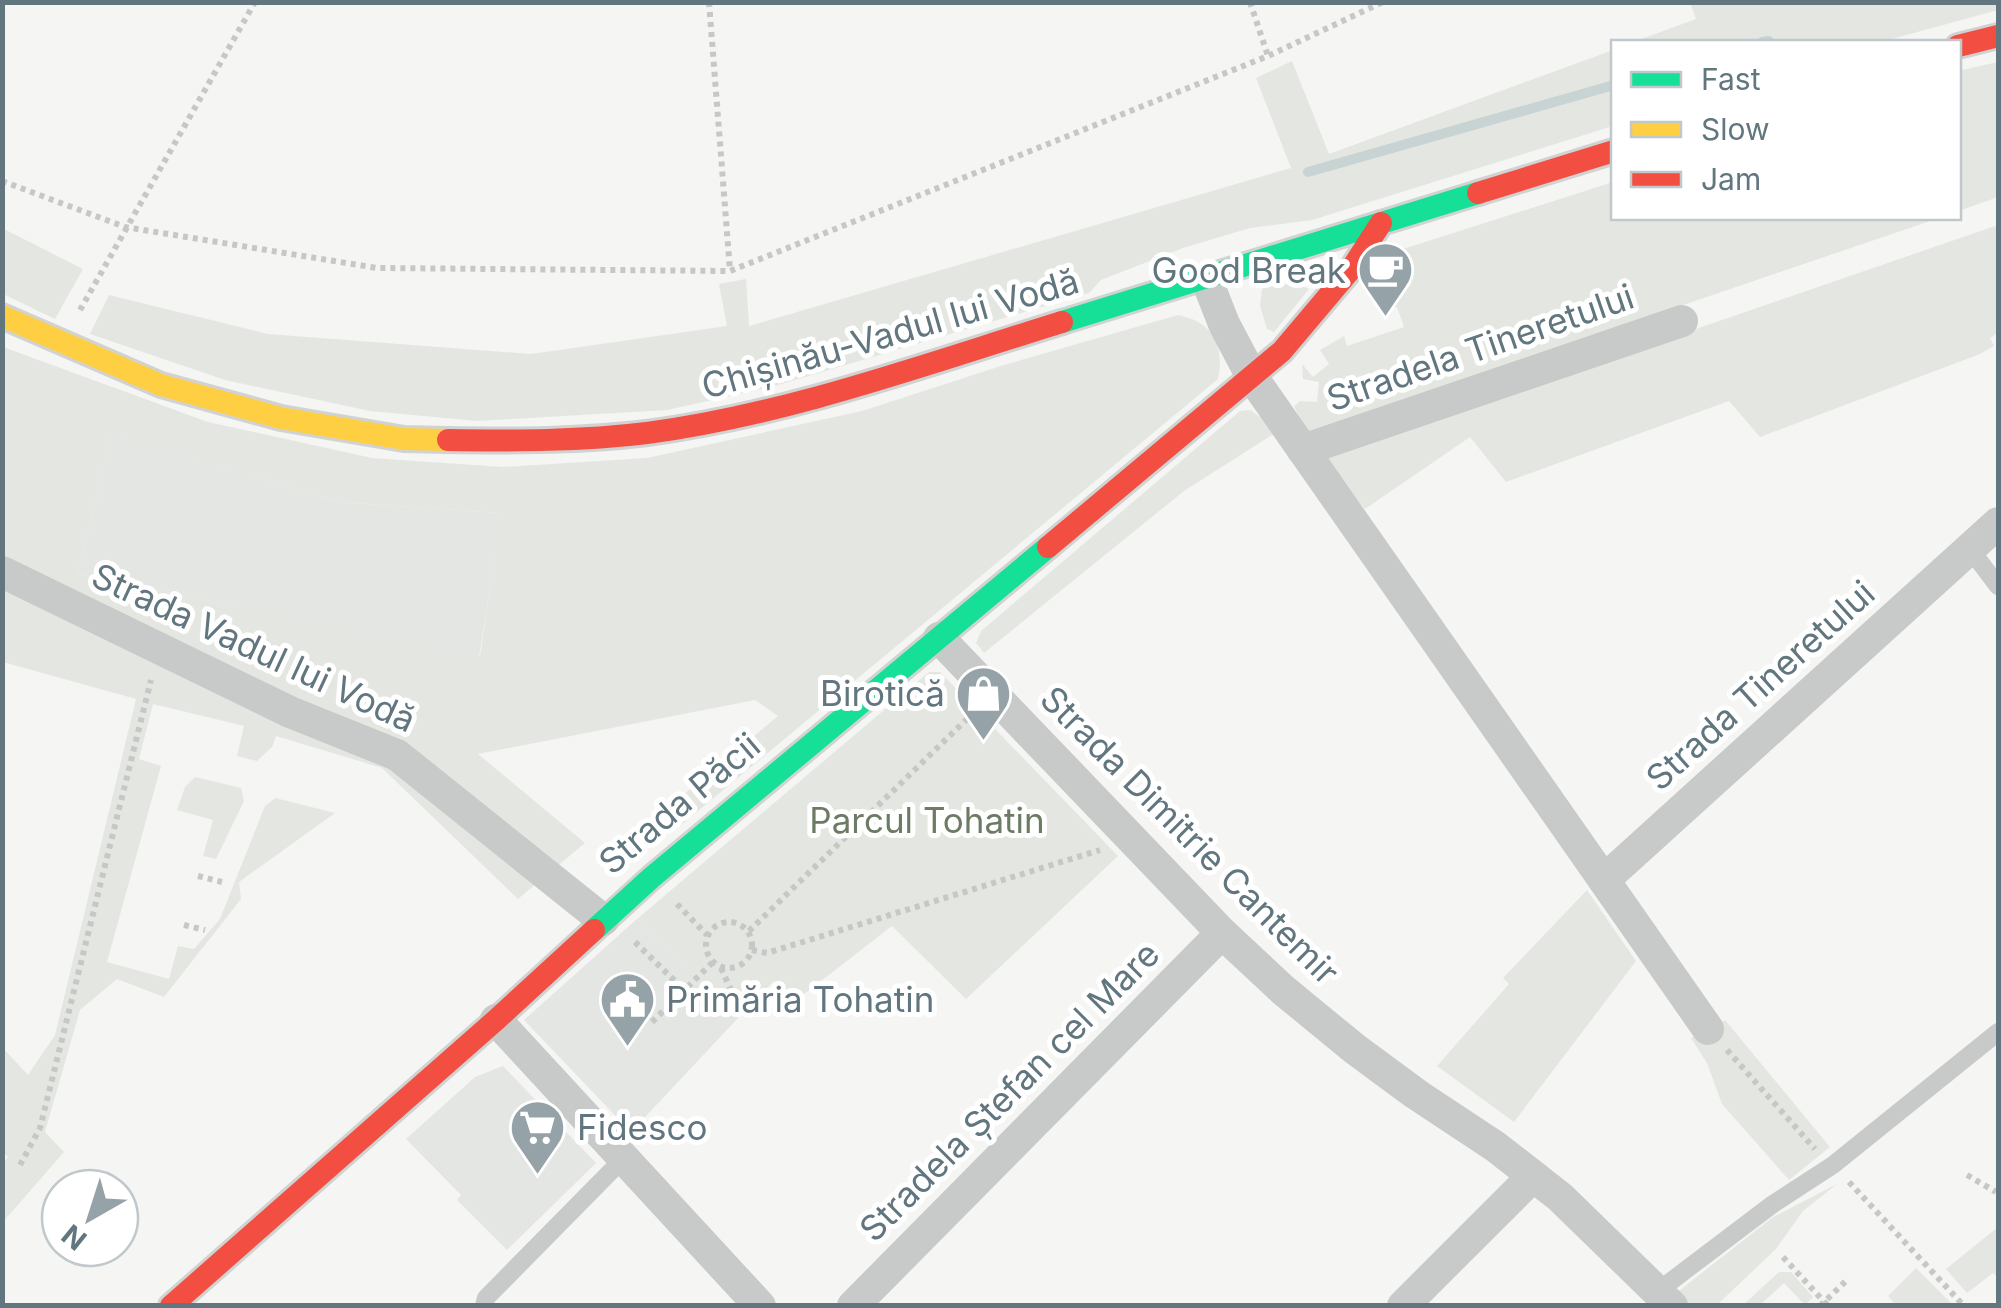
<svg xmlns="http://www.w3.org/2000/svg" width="2001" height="1308" font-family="Inter,sans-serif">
<rect width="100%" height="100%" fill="#f5f5f4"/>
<g fill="#e4e6e4">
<polygon points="112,432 338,502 502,513 479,657 78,574"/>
<polygon points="637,919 738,1018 631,1132 524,1020"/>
<polygon points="503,1066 596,1163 507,1250 457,1200 461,1195 406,1139 475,1077"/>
</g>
<g fill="#e4e7e1" fill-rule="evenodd">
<polygon points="1690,3 1998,2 1998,10 1881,42 1633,42 1696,19"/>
<polygon points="1613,50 1613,126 1312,220 1250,228 1183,248 1101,280 1089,293 768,388 667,410 477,421 370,411 225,380 90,334 109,295 268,334 531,354 727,326 719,284 746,279 749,326 1291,168 1256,78 1292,61 1329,154"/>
<polygon points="1998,62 1998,197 1959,211 1958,71"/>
<polygon points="1613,182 1614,218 1939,218 1307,433 1294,406 1300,401 1317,402 1319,382 1303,379 1302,364 1313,377 1329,364 1320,350 1344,336 1347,346 1404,327 1397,307 1381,311 1371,283 1403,249"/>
<polygon points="1998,225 1998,333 1990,338 1994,346 1980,354 1760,437 1729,401 1506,482 1470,437 1365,509 1324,457"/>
<polygon points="2,228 83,269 55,319 3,294"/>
<polygon points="1272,284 1299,285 1309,289 1274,332 1267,329 1260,306 1262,289"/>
<path d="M1178,315C1213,322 1225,345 1218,379L680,826L665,810L778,716L755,700L478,754L585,843L518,899L382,768L276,736L272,747L257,761L237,756L244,726L153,704L139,759L161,766L107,962L169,979L178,946L194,949L220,919L265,806L275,798L335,813L239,882L241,899L164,997L117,979L80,1010L45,1132L64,1152L3,1222V1163L8,1157L2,1151V1047L28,1075L55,1035L136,699L3,662V347L208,422L372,458L503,467L647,458L862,411L1004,365ZM112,433L338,502L501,513L480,656L78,574Z"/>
<polygon points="1250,410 1263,419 1275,433 1184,491 984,653 976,643 981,631 1240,411"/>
<polygon points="929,672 940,672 1118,856 966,999 892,926 794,1002 774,981 738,1018 637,919"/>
<polygon points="195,777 241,788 244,801 216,859 203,856 213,820 177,810 185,787"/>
<polygon points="1587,890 1636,961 1514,1122 1437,1066 1509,984 1503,978"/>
<polygon points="1725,1020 1830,1147 1789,1180 1722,1104 1707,1063 1691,1038"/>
<polygon points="1837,1184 1803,1211 1776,1249 1717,1305 1688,1305 1675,1294 1773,1217"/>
<polygon points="1998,1227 1998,1278 1993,1273 1967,1293 1946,1269"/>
<polygon points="1916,1268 1953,1305 1896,1305 1888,1296"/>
<polygon points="1779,1272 1791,1272 1813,1297 1805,1305 1784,1283 1760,1305 1743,1305"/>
</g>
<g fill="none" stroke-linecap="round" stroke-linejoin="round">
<g stroke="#c8d3d4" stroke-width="10">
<polyline points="1762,42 1769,41"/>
<polyline points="1308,172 1614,85"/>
</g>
<defs>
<g id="fast">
<polyline points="1062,322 1478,193"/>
<polyline points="594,930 651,878 1048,547"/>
</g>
<polyline id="slow" points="2,316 161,385 281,418 404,439 448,440"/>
<g id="jam">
<polyline points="1958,46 1998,36"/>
<polyline points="1478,193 1614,151"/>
<path d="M448,440C514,441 582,441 647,433C789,414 926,364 1062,322"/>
<polyline points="1048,547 1282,351 1352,268 1381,223"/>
<polyline points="171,1306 496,1020 594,930"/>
</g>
</defs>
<use href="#fast" stroke="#d1d2d2" stroke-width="28"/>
<use href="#slow" stroke="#d1d2d2" stroke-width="28"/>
<use href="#jam" stroke="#d1d2d2" stroke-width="28"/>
<g stroke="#c6c8c8" stroke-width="6" stroke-dasharray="5 5" stroke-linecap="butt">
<polyline points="709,2 730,271"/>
<polyline points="1250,2 1268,56"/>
<polyline points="2,181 125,227 377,268 730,271 1268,56 1383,2"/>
<polyline points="80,310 255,2"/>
<polyline points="198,876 222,882"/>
<polyline points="677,904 707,935"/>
<circle cx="729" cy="945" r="23"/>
<polyline points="184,925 205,930"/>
<polyline points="749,931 970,716"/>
<polyline points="635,942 684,990"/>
<polyline points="752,950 767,953 1100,850"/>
<polyline points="721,968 742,1014"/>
<polyline points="652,1022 713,962"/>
<polyline points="1727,1050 1815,1149"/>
<polyline points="20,1165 40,1128 151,680"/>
<polyline points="1967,1175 1996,1192"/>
<polyline points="1849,1182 1964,1306"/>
<polyline points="1783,1257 1828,1306"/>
<polyline points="1820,1306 1847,1280"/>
</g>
<g stroke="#c8caca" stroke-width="18">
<polyline points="1970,549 1998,586"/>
<polyline points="1658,1291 1773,1204 1833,1165 1998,1032"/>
<polyline points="484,1306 486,1298 624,1158"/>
</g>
<g stroke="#c8caca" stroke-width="32">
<polyline points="1206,278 1224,324 1252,377 1708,1029"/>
<polyline points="1303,450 1682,321"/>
<polyline points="2,572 290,712 397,755 603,920"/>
<polyline points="939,638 1222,933 1283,990 1355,1049 1416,1094 1496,1147 1560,1197 1672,1306"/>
<polyline points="1604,880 1998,523"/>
<polyline points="496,1020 760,1306"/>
<polyline points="853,1306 1222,933"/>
<polyline points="1403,1306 1533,1176"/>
</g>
<use href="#fast" stroke="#16e098" stroke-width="22"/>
<use href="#slow" stroke="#ffcf43" stroke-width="22"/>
<use href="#jam" stroke="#f24e42" stroke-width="22"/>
</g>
<defs>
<symbol id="cafe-pin" viewBox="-11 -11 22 30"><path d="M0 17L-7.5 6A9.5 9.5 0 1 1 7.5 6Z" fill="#95a2a7" stroke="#fff"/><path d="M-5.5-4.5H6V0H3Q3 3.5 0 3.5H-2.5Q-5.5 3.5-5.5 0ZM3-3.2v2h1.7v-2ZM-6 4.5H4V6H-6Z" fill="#fff"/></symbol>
<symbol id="shop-pin" viewBox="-11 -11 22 30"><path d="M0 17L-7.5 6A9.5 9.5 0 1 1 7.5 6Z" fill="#95a2a7" stroke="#fff"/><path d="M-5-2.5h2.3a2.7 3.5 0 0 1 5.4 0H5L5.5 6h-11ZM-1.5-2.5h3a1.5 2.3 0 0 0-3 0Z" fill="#fff"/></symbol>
<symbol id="civic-pin" viewBox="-11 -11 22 30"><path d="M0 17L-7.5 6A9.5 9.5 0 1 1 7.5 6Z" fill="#95a2a7" stroke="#fff"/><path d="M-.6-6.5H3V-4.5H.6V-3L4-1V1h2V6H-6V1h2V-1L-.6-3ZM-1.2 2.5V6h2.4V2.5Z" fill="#fff"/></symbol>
<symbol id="supermarket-pin" viewBox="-11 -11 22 30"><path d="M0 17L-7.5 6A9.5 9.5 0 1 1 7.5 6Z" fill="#95a2a7" stroke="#fff"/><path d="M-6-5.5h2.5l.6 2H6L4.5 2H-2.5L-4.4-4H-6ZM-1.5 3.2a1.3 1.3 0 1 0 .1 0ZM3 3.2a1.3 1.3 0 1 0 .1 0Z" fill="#fff"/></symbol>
</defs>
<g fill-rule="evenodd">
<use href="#cafe-pin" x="1354" y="238" width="63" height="86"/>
<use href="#shop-pin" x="952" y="662" width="63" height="86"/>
<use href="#civic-pin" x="596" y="968" width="63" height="86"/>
<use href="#supermarket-pin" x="506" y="1096" width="63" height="86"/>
</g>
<g text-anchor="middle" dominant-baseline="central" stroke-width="10" stroke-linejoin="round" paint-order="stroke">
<g font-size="35" fill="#61767e" stroke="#fff" text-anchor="end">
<text x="1346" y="270">Good Break</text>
<text x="945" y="693">Birotică</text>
<text x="666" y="999" text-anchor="start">Primăria Tohatin</text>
<text x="577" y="1127" text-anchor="start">Fidesco</text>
</g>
<g font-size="35" fill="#61767e" stroke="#fff">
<text transform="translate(890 333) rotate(-16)">Chișinău-Vadul lui Vodă</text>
<text transform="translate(1480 347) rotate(-19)">Stradela Tineretului</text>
<text transform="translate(254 647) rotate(25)">Strada Vadul lui Vodă</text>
<text transform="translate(1760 685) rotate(-42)">Strada Tineretului</text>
<text transform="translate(679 803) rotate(-40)">Strada Păcii</text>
<text transform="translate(1190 835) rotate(45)">Strada Dimitrie Cantemir</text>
<text transform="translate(1009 1091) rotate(-45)">Stradela Ștefan cel Mare</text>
</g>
<g font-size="35" fill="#6c7b64" stroke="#fff">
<text x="927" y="820">Parcul Tohatin</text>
</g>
</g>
<rect width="2001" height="1308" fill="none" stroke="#61767e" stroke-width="10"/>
<rect x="1611" y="40" width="350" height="180" fill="#ffffff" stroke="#c0c8cb" stroke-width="2.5"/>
<rect x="1631" y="72" width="50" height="15" fill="#16e098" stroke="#c0c8cb" stroke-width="2.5"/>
<text x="1701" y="90" font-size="30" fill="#61767e">Fast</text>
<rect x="1631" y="122" width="50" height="15" fill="#ffcf43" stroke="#c0c8cb" stroke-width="2.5"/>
<text x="1701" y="140" font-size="30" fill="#61767e">Slow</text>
<rect x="1631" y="172" width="50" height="15" fill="#f24e42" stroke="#c0c8cb" stroke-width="2.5"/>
<text x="1701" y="190" font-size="30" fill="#61767e">Jam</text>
<g transform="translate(90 1218) rotate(219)"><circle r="48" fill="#ffffff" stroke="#c0c8cb" stroke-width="2.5"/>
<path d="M0-8L18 38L0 25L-18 38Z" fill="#95a2a7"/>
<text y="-15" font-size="28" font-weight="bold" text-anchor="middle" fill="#61767e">N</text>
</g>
</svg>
